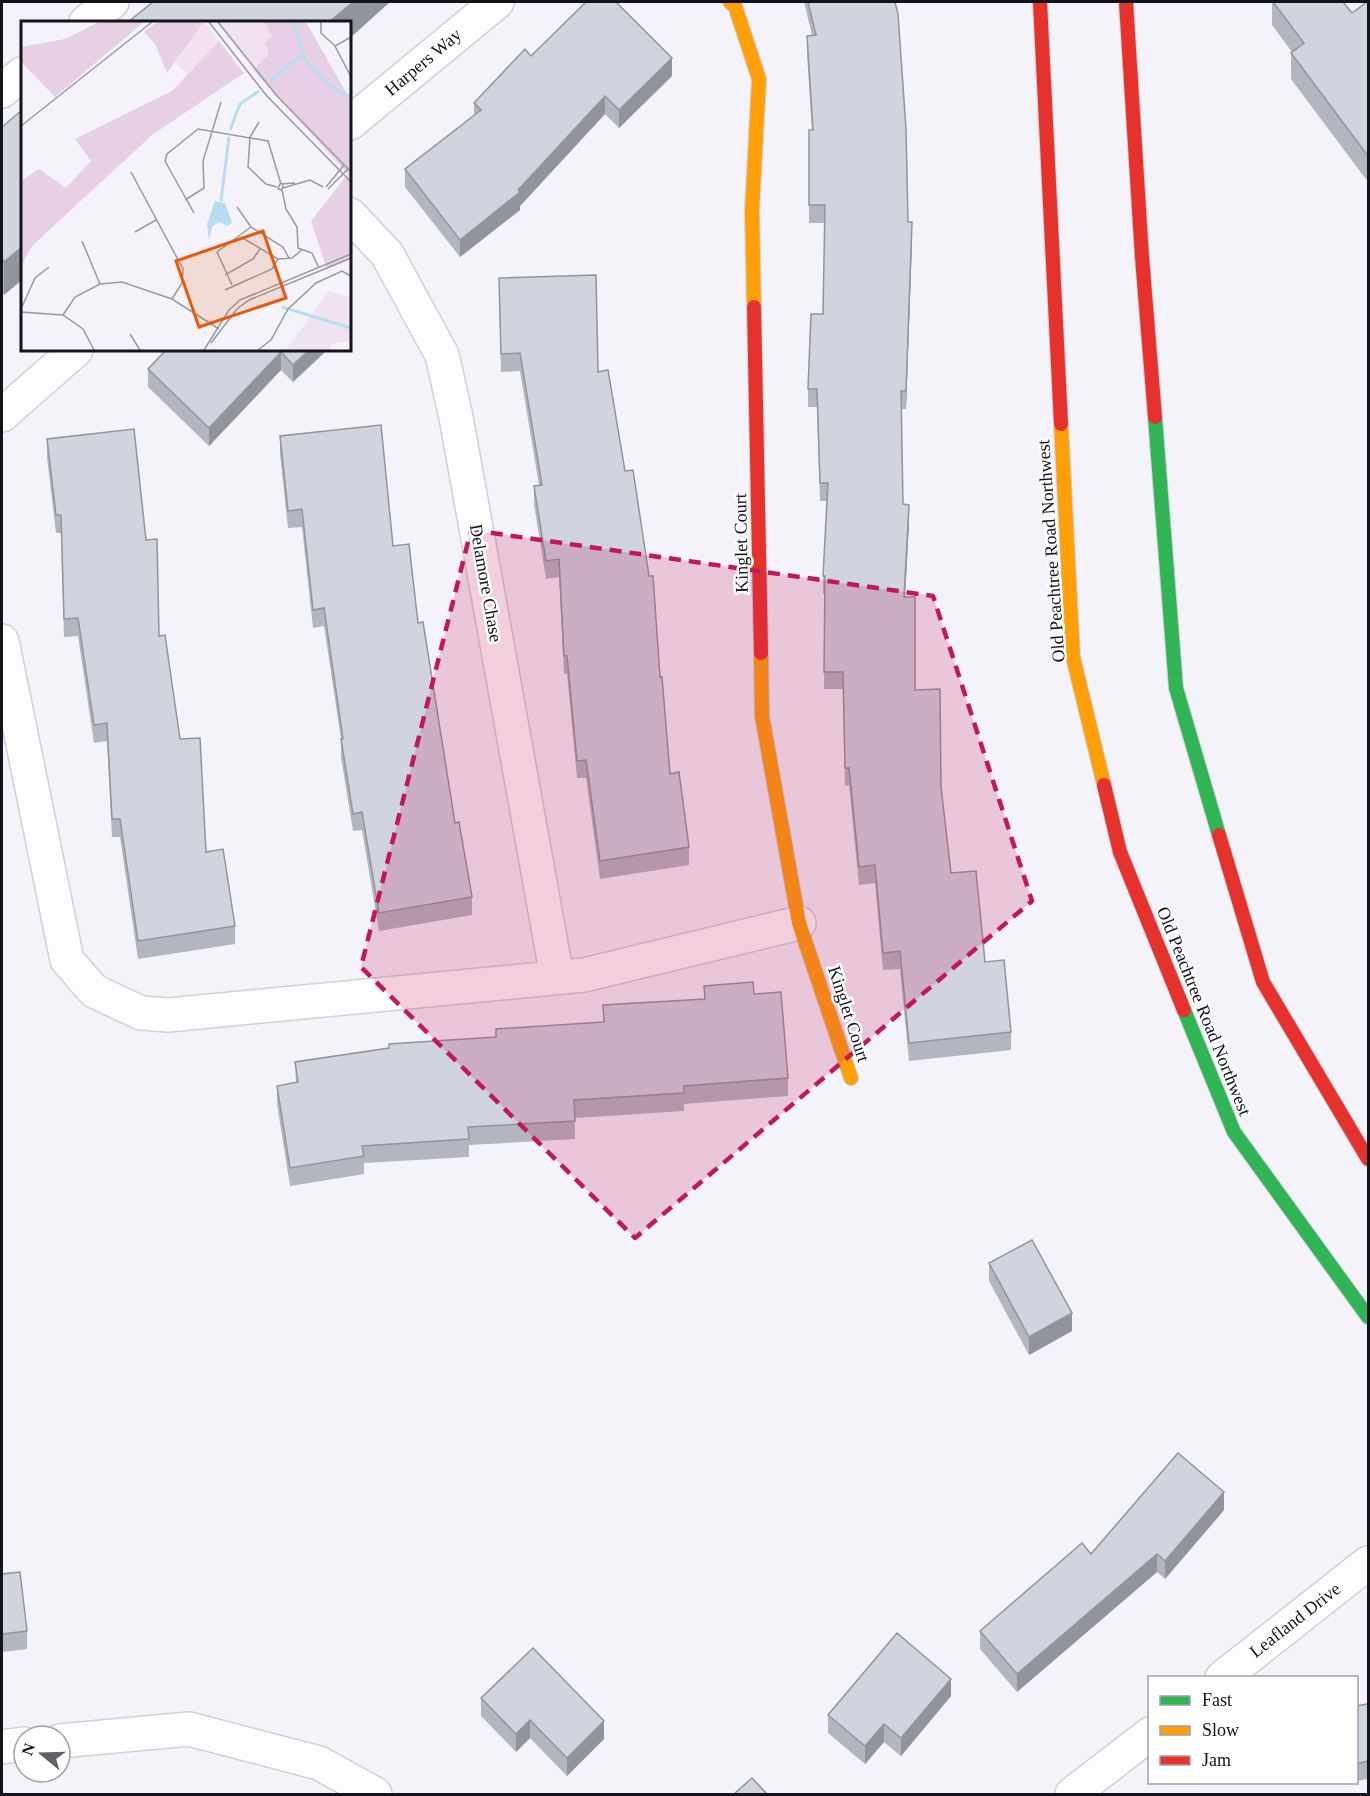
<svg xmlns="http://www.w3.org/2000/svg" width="1370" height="1796" font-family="'Times New Roman',serif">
<rect width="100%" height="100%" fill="#f3f3f9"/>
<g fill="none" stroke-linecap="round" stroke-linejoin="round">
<defs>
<g id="street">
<polyline points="86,22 112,2"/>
<polyline points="2,91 22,74"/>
<polyline points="350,123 497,2"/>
<polyline points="350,215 387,254 442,355 456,417 557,977"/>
<polyline points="2,415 76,350"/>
<polyline points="2,641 67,960 94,991 141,1013 168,1015 584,975 799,923"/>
<polyline points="1222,1678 1368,1563"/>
<polyline points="60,1741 189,1729 319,1763 375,1794"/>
<polyline points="2,1747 24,1744"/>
<polyline points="1072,1794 1150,1734"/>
</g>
<g id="fast">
<polyline points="1155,417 1176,688 1219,835"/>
<polyline points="1184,1010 1234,1132 1368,1317"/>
</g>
<g id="slow">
<polyline points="730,2 735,6 759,79 752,211 754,307"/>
<polyline points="1061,424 1073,657 1104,785"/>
<polyline points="761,653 762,716 799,923 851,1078"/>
</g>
<g id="jam">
<polyline points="1040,2 1061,424"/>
<polyline points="1126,2 1142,257 1155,417"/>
<polyline points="754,307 761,653"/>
<polyline points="1104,785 1120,852 1184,1010"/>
<polyline points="1219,835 1263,982 1368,1159"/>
</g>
</defs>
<use href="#street" stroke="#d0d0d8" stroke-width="36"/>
<use href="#fast" stroke="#d0d0d8" stroke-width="16"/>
<use href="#slow" stroke="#d0d0d8" stroke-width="16"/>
<use href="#jam" stroke="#d0d0d8" stroke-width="16"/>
<use href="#street" stroke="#fdfdfe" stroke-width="33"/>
<use href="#fast" stroke="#30b455" stroke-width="14"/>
<use href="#slow" stroke="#ff9f0a" stroke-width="14"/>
<use href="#jam" stroke="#e5322d" stroke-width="14"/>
</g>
<g fill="#b2b6c0">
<polygon points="804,2 895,2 908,222 912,240 906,409 901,409 903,504 909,523 905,597 915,690 941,787 951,873 1011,1032 1011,1050 909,1061 900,969 883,970 875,883 859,885 849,785 845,786 843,689 824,689 825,594 823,594 823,576 827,501 820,501 817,407 808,407 808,389 823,314 825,223 809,223 809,130 812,130 807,54 807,36 812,35"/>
<polygon points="1272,2 1343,2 1352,13 1368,2 1368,182 1291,79 1291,53 1292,52 1272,25"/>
<polygon points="531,56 672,76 619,128 605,114 520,206 520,210 460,257 405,187 405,169 474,115 474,103"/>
<polygon points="22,110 4,295 2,291 2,127"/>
<polygon points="499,296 598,372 660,677 670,774 689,847 689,865 600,879 586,778 577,778 567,674 564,674 559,577 546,579 534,504 534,486 539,485 520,371 501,372"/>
<polygon points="166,350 327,350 293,382 281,370 209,446 148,387 148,369"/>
<polygon points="280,436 393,546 418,623 455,823 472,897 472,915 379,931 362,830 353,831 341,757 341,739 324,626 313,628 302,527 288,528 280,454"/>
<polygon points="47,439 146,540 159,636 180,739 206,852 235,926 235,944 138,959 120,837 112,837 107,741 94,743 78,636 64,637 61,533 56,533 47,457"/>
<polygon points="704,986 754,994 788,1078 788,1096 684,1104 684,1111 575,1118 575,1139 469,1145 469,1157 364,1163 364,1174 290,1186 277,1104 277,1086 296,1083 295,1062 496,1037 603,1022 603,1005 704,999"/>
<polygon points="989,1263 1072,1331 1029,1355 989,1281"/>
<polygon points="1224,1510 1165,1579 1157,1572 1017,1692 980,1649 980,1631 1091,1554"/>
<polygon points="2,1574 27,1631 27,1649 2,1652"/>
<polygon points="951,1696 901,1756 884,1742 865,1764 828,1733 828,1715"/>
<polygon points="481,1698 604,1739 567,1776 530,1738 516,1752 481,1716"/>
<polygon points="1368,1704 1368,1779 1356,1781 1356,1706"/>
</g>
<g fill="#91949c">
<polygon points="353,2 390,2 350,38 350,22 329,22"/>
<polygon points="672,58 672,76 619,128 619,110"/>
<polygon points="605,96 605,114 520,206 520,210 460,257 460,240"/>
<polygon points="912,222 912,240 906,409 906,391"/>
<polygon points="22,247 22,280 4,295 4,262"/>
<polygon points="309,350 327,350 293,382 293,365"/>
<polygon points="281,352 281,370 209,446 209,428"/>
<polygon points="909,505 909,523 904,615 904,597"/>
<polygon points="1072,1313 1072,1331 1029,1355 1029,1337"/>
<polygon points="1224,1492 1224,1510 1165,1579 1165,1561"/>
<polygon points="1157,1554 1157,1572 1017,1692 1017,1674"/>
<polygon points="951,1679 951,1696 901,1756 901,1738"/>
<polygon points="530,1720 530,1738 516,1752 516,1734"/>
<polygon points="604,1721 604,1739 567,1776 567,1758"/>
<polygon points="884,1724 884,1742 865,1764 865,1746"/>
</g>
<g fill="#cfd4df" stroke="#91949c" stroke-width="1.5">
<polygon points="153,2 353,2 329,22 128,22"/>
<polygon points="586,2 616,2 672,58 619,110 605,96 518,190 520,192 460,240 405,169 481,110 474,103 525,49 531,56"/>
<polygon points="808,2 895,2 898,14 906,129 908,222 912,222 906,391 901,391 903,504 909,505 904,597 915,597 915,690 940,689 941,787 951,873 976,871 985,962 1004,960 1011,1032 909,1043 900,951 883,953 875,865 859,867 849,768 845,768 843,672 824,672 825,576 823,576 828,483 820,483 817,389 808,389 811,314 823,314 825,205 809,205 809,130 813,130 807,36 816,35"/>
<polygon points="1273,2 1343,2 1352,13 1367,2 1368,2 1368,156 1291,53 1304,43"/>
<polygon points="22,110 22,247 4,262 2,258 2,127"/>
<polygon points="596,275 598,372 608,370 625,471 633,470 649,576 653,576 660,677 662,677 670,774 679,772 689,847 600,861 586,760 577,761 567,656 564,656 559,559 546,561 534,486 542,485 520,353 501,354 499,278"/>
<polygon points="166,350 309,350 293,365 281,352 209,428 148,369"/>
<polygon points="381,425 393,546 409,544 418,623 423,622 455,823 459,822 472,897 379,913 362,812 353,814 341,739 343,739 324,608 313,610 302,509 288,511 280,436"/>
<polygon points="134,429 146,540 157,539 159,636 165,635 180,739 200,738 206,852 223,849 235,926 138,941 120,819 112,819 107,723 94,725 78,618 64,619 61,515 56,515 47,439"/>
<polygon points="753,982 754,994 781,992 788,1078 684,1086 684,1093 574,1100 575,1121 468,1127 469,1139 362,1146 364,1156 290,1168 277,1086 298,1082 295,1062 389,1048 389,1044 496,1037 496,1029 604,1022 603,1005 705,999 704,986"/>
<polygon points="1032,1240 1072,1313 1029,1337 989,1263"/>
<polygon points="1178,1453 1224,1492 1165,1561 1157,1554 1017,1674 980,1631 1082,1543 1091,1554"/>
<polygon points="20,1572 27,1631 2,1634 2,1574"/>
<polygon points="897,1633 951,1679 901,1738 884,1724 865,1746 828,1715"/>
<polygon points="533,1648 604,1721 567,1758 530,1720 516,1734 481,1698"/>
<polygon points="1368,1704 1368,1761 1356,1764 1356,1706"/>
<polygon points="752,1778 767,1794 734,1794"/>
</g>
<path fill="#c2185b" fill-opacity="0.2" stroke="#c2185b" stroke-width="4.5" stroke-dasharray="12 8" stroke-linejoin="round" d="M471,530L933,596L1032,901L635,1238L361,967Z"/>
<g text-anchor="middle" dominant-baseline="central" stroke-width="5" stroke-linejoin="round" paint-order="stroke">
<g font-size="18" fill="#12131b" stroke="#fff">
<text transform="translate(423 62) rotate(-40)">Harpers Way</text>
<text transform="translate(741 543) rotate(-91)">Kinglet Court</text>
<text transform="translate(1051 551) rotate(-94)">Old Peachtree Road Northwest</text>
<text transform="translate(486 583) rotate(80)">Delamore Chase</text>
<text transform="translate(1204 1011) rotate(68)">Old Peachtree Road Northwest</text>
<text transform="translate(849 1014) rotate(72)">Kinglet Court</text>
<text transform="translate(1295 1620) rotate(-38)">Leafland Drive</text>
</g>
</g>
<g transform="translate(21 21)">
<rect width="330" height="330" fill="#f3f3f9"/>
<path d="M183,1L198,20L167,55L155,41ZM243,1L251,15L248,33L232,49L196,2ZM308,270L330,277V320L313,322L307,329H265Z" fill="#f1e2f1"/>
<path d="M78,1H123L34,76L0,41V26L44,18ZM136,1H183L146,52L134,23L123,11ZM243,1H285L330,80V238L306,248L290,200L327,153L232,49L248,33L244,22L251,15ZM198,20L223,52L131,114L11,225L0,245V160L18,148L45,167L70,140L54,118L151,70Z" fill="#e7d0e5"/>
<path d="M194,180L204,182L211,201L207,205L198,201L191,206L188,219L186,203Z" fill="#b9dcf1"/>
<path fill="none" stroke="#b9dcf1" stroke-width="3" d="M272,1L285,40L312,67L330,76M250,60L280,34M209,109L219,83L238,70M200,180L208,116M261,286L330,307"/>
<path fill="none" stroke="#9999a0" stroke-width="1.5" d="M188,1L245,74L330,161M197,1L256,75L330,151M300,1V12L314,25M330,16L314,25L330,56M238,101L229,116L227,146L245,163L256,166M0,105L131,1M110,151L162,248L161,262L151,278M262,164L261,169L257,168L259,163L274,162M305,166L323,144M262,167L289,159L302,166M307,168L327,148M261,169L265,188L276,206L277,227L291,232L298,247M164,179L183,167L182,140L200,81M216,186L230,206L262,226L268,237M173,192L144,140L146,133L177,108L247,120L260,163M114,211L135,199M220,216L257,238L271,237L281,229M61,220L79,263M204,254L232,238L239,228M211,264L196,231L230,206M204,269L251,248L257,238M0,288L14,257L28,246M0,291L42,294L62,308L73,329M42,294L54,276L79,263L101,261L151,278L198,308M109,313L119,329M190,322L216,288L228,279L330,237M183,329L208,289L219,279L330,233M237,329L250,319L267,288L295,262L321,250L330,255"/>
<path fill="#e8590c" fill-opacity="0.15" stroke="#e8590c" stroke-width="3" d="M242,210L265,277L178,306L155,240Z"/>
<rect width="330" height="330" fill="none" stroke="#12131b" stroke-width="3"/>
</g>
<rect width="1370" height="1796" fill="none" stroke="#12131b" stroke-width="6"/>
<rect x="1148" y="1676" width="210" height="108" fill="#ffffff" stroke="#a0a1a4" stroke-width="1.5"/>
<rect x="1160" y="1696" width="30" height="9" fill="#30b455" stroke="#a0a1a4" stroke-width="1.5"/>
<text x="1202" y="1706" font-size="18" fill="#12131b">Fast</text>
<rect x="1160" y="1726" width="30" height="9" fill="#ff9f0a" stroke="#a0a1a4" stroke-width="1.5"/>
<text x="1202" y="1736" font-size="18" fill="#12131b">Slow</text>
<rect x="1160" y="1756" width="30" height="9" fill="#e5322d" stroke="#a0a1a4" stroke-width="1.5"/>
<text x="1202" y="1766" font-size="18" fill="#12131b">Jam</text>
<g transform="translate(42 1754) rotate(289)"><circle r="28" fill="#ffffff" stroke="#a0a1a4" stroke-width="1.5"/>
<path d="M0-4.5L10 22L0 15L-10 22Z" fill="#616169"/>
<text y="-9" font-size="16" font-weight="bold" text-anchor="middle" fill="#12131b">N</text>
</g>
</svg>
